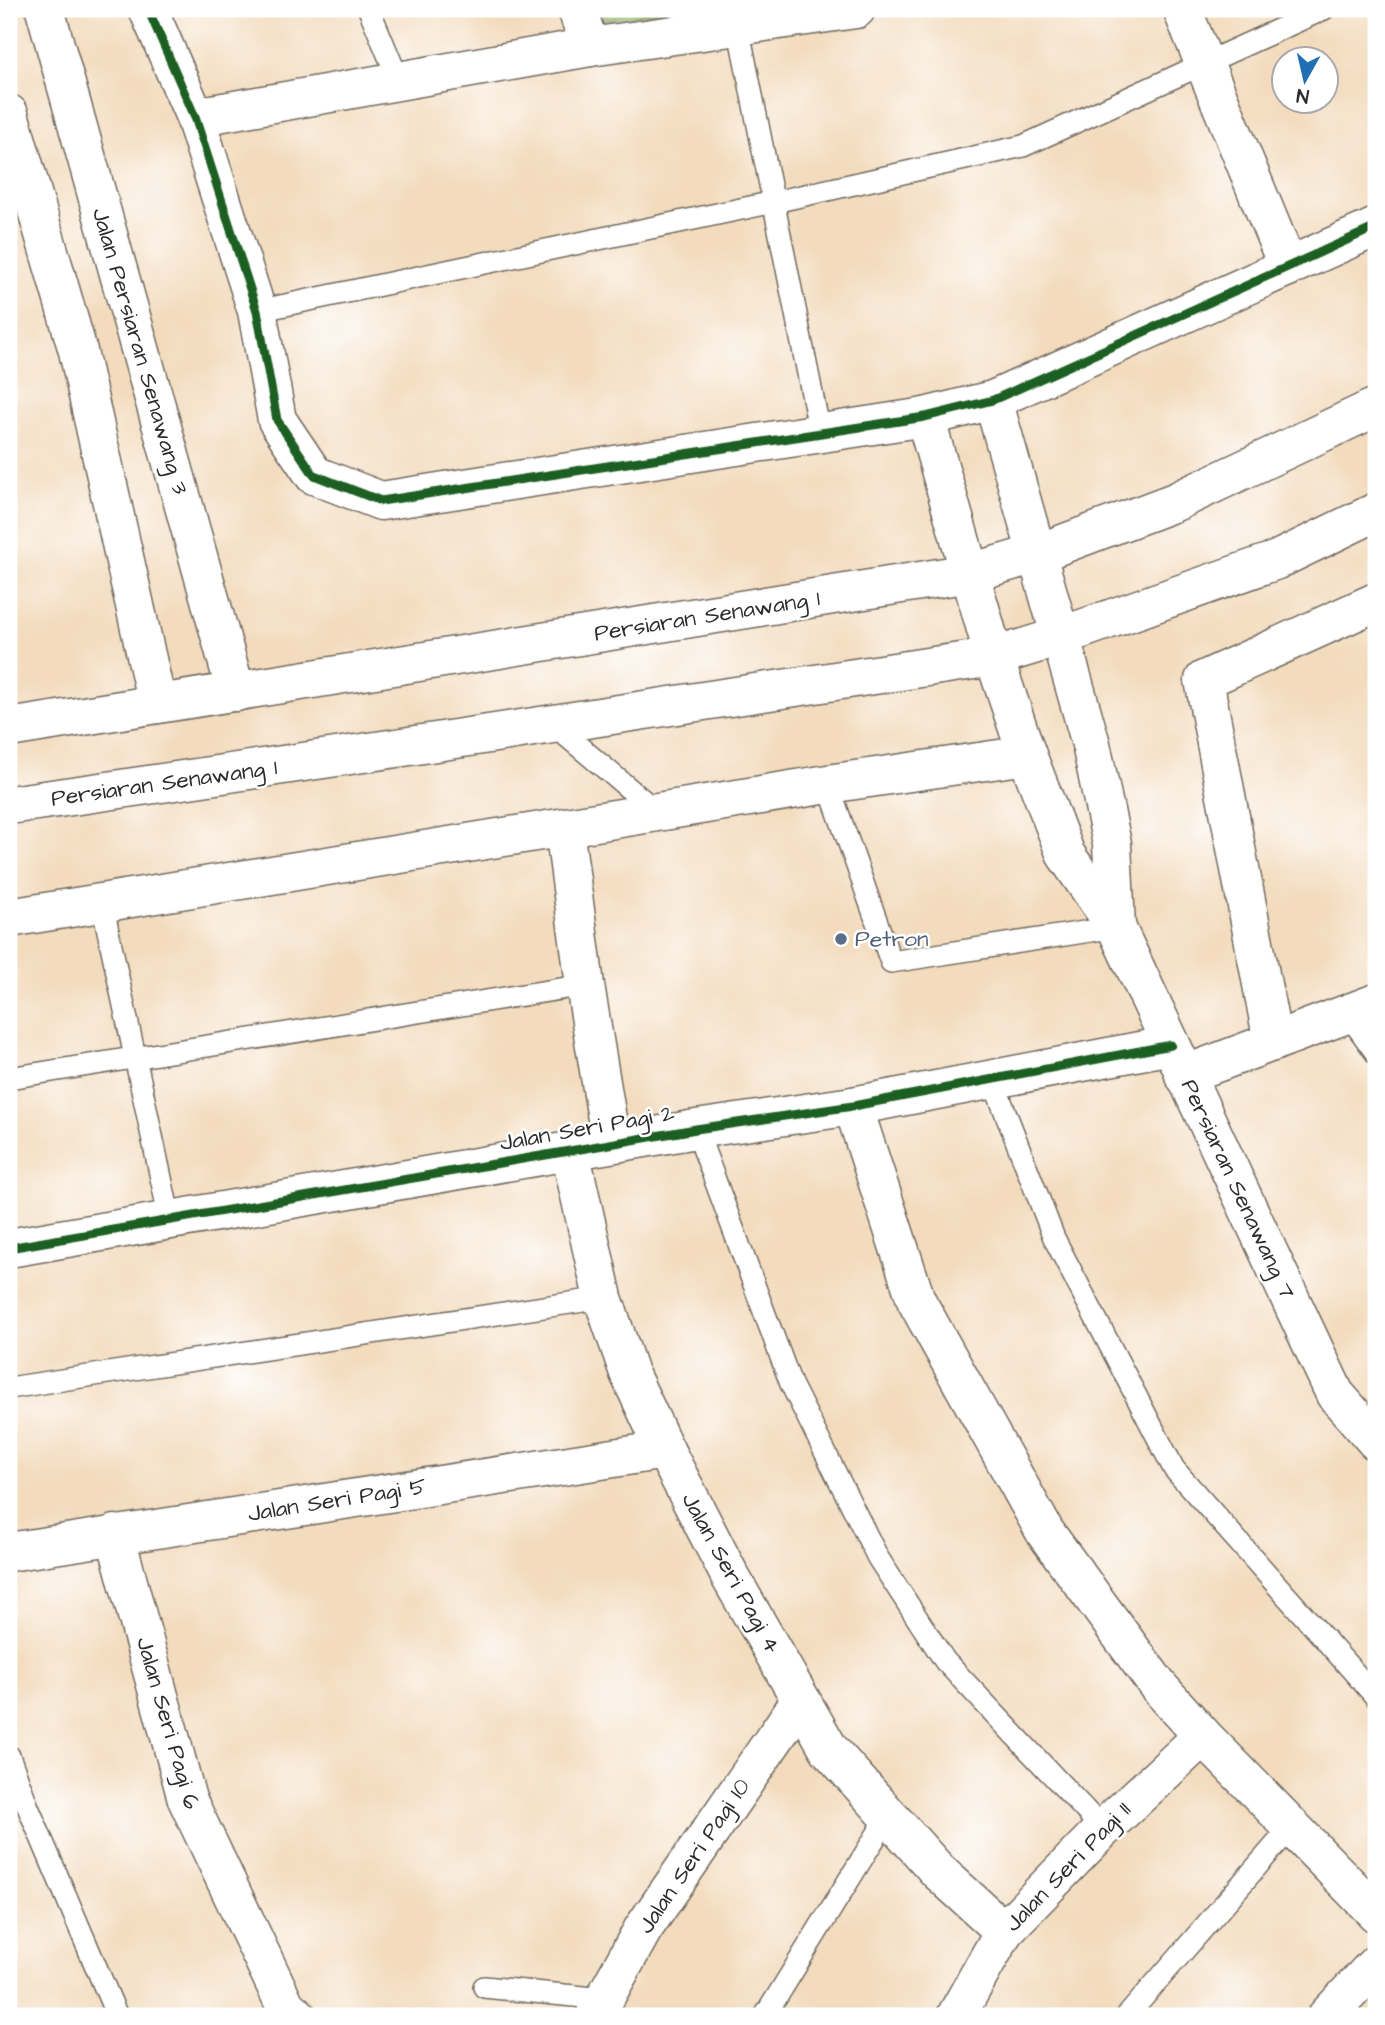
<svg xmlns="http://www.w3.org/2000/svg" width="1385" height="2025" font-family="'Architects Daughter',sans-serif">
<defs>
<pattern id="park-crowns" width="20" height="18" patternUnits="userSpaceOnUse" patternTransform="scale(1.75)"><rect width="20" height="18" fill="#9cc26e"/><path d="M2 6a3 3 0 1 1 6 0M12 15a3 3 0 1 1 6 0" fill="none" stroke="#7f9e5b"/></pattern>
</defs>
<rect width="100%" height="100%" fill="#fff"/>
<filter id="ink" filterUnits="userSpaceOnUse"><feTurbulence type="fractalNoise" baseFrequency=".0143" numOctaves="2"/><feDisplacementMap in="SourceGraphic" scale="14" xChannelSelector="R" yChannelSelector="G"/><feConvolveMatrix kernelMatrix="1 2 1 2 8 2 1 2 1" color-interpolation-filters="sRGB"/></filter>
<filter id="wash" filterUnits="userSpaceOnUse"><feTurbulence type="fractalNoise" baseFrequency=".00686" numOctaves="4" result="noise"/><feDisplacementMap in="SourceGraphic" scale="28" xChannelSelector="R" yChannelSelector="G"/><feGaussianBlur stdDeviation="1.57" result="paint"/><feColorMatrix in="noise" values="0 0 0 0 0 0 0 0 0 0 0 0 0 0 0 0 0 1.4 0 .05"/><feComposite in="paint" operator="in"/></filter>
<g filter="url(#wash)">
<rect width="100%" height="100%" fill="#f3dbbd"/>
<polygon fill="url(#park-crowns)" stroke="#64764c" stroke-width="2" points="602,9 685,9 605,20"/>
</g>
<g filter="url(#ink)">
<g fill="none" stroke-linecap="round" stroke-linejoin="round">
<defs>
<g id="lane">
<polyline points="369,9 399,81"/>
<polyline points="738,26 820,433"/>
<polyline points="257,311 774,202 1023,146 1324,9"/>
<polyline points="551,723 657,812"/>
<polyline points="828,784 891,962 1116,927"/>
<polyline points="102,903 170,1220"/>
<polyline points="1348,1014 1376,1053"/>
<polyline points="9,1078 585,985"/>
<polyline points="992,1078 1054,1238 1174,1469 1376,1697"/>
<polyline points="696,1129 791,1384 878,1558 945,1661 1103,1829"/>
<polyline points="9,1388 603,1298"/>
<polyline points="9,1756 28,1807 117,2016"/>
<polyline points="484,1987 604,1999"/>
<polyline points="765,2016 889,1815"/>
<polyline points="1127,2016 1292,1826"/>
</g>
<g id="street">
<polyline points="148,9 195,117 257,311 277,420 314,475 381,501 925,417 993,400 1376,227"/>
<polyline points="577,9 590,47"/>
<polyline points="1182,9 1288,267"/>
<polyline points="195,117 590,47 856,9"/>
<polyline points="993,400 1091,744 1112,844 1116,927"/>
<polyline points="925,417 994,657 1027,755 1066,855 1116,927 1335,1394 1376,1441"/>
<polyline points="564,828 585,985 611,1143"/>
<polyline points="9,918 828,784 1027,755"/>
<polyline points="1273,1042 1204,680 1376,602"/>
<polyline points="1184,1075 1376,1003"/>
<polyline points="853,1106 916,1300 1045,1532 1158,1686 1203,1736 1376,1913"/>
<polyline points="570,1151 603,1298 629,1373 665,1450 731,1578 829,1749 939,1872 1004,1931"/>
<polyline points="9,1248 696,1129 853,1106 1171,1045"/>
<polyline points="115,1534 187,1799 286,2007 297,2016"/>
<polyline points="9,1552 665,1450"/>
<polyline points="595,2016 643,1929 801,1700"/>
<polyline points="956,2016 1004,1931 1103,1829 1203,1736"/>
<polyline points="1327,2016 1376,1964"/>
</g>
<g id="secondary">
<polyline points="45,9 236,692"/>
<polyline points="9,114 78,351 157,704"/>
</g>
<g id="primary">
<polyline points="9,728 970,573 1036,554 1175,502 1376,407"/>
<path d="M9,805C337,759 665,706 994,657L1062,636L1277,560L1376,512"/>
</g>
</defs>
<use href="#lane" stroke="#71695e" stroke-width="24"/>
<use href="#street" stroke="#71695e" stroke-width="41"/>
<use href="#secondary" stroke="#71695e" stroke-width="41"/>
<use href="#primary" stroke="#71695e" stroke-width="41"/>
<use href="#lane" stroke="#fff" stroke-width="21"/>
<use href="#street" stroke="#fff" stroke-width="38"/>
<use href="#secondary" stroke="#fff" stroke-width="38"/>
<use href="#primary" stroke="#fff" stroke-width="38"/>
<defs>
<g id="cycleway">
<polyline points="148,9 195,117 257,311 277,420 314,475 381,501 925,417 993,400 1376,227"/>
<polyline points="9,1248 696,1129 853,1106 1171,1045"/>
</g>
</defs>
<use href="#cycleway" stroke="#fff" stroke-width="13"/>
<use href="#cycleway" stroke="#1b5e20" stroke-width="9"/>
</g>
</g>
<circle fill="#5c6f8a" stroke="#fff" stroke-width="2.5" cx="841" cy="939" r="7"/>
<g text-anchor="middle" dominant-baseline="central" stroke-width="5" stroke-linejoin="round" paint-order="stroke">
<g font-size="23" fill="#2b2b2b" stroke="#fff">
<text transform="translate(140 351) rotate(74)">Jalan Persiaran Senawang 3</text>
<text transform="translate(707 616) rotate(-9)">Persiaran Senawang 1</text>
<text transform="translate(164 783) rotate(-8)">Persiaran Senawang 1</text>
<text transform="translate(587 1128) rotate(-10)">Jalan Seri Pagi 2</text>
<text transform="translate(1238 1189) rotate(65)">Persiaran Senawang 7</text>
<text transform="translate(337 1500) rotate(-9)">Jalan Seri Pagi 5</text>
<text transform="translate(731 1573) rotate(61)">Jalan Seri Pagi 4</text>
<text transform="translate(168 1723) rotate(74)">Jalan Seri Pagi 6</text>
<text transform="translate(694 1856) rotate(-56)">Jalan Seri Pagi 10</text>
<text transform="translate(1068 1867) rotate(-46)">Jalan Seri Pagi 11</text>
</g>
<g font-size="23" fill="#4e5e75" stroke="#fff" text-anchor="start">
<text x="855" y="939">Petron</text>
</g>
</g>
<rect width="1385" height="2025" fill="none" stroke="#fff" stroke-width="35"/>
<g transform="translate(1305 80) rotate(188)"><circle r="33" fill="#ffffff" stroke="#aaaaaa" stroke-width="2"/>
<path d="M0-5L12 26L0 18L-12 26Z" fill="#1f6fb2"/>
<text y="-10" font-size="19" font-weight="bold" text-anchor="middle" fill="#2b2b2b">N</text>
</g>
</svg>
